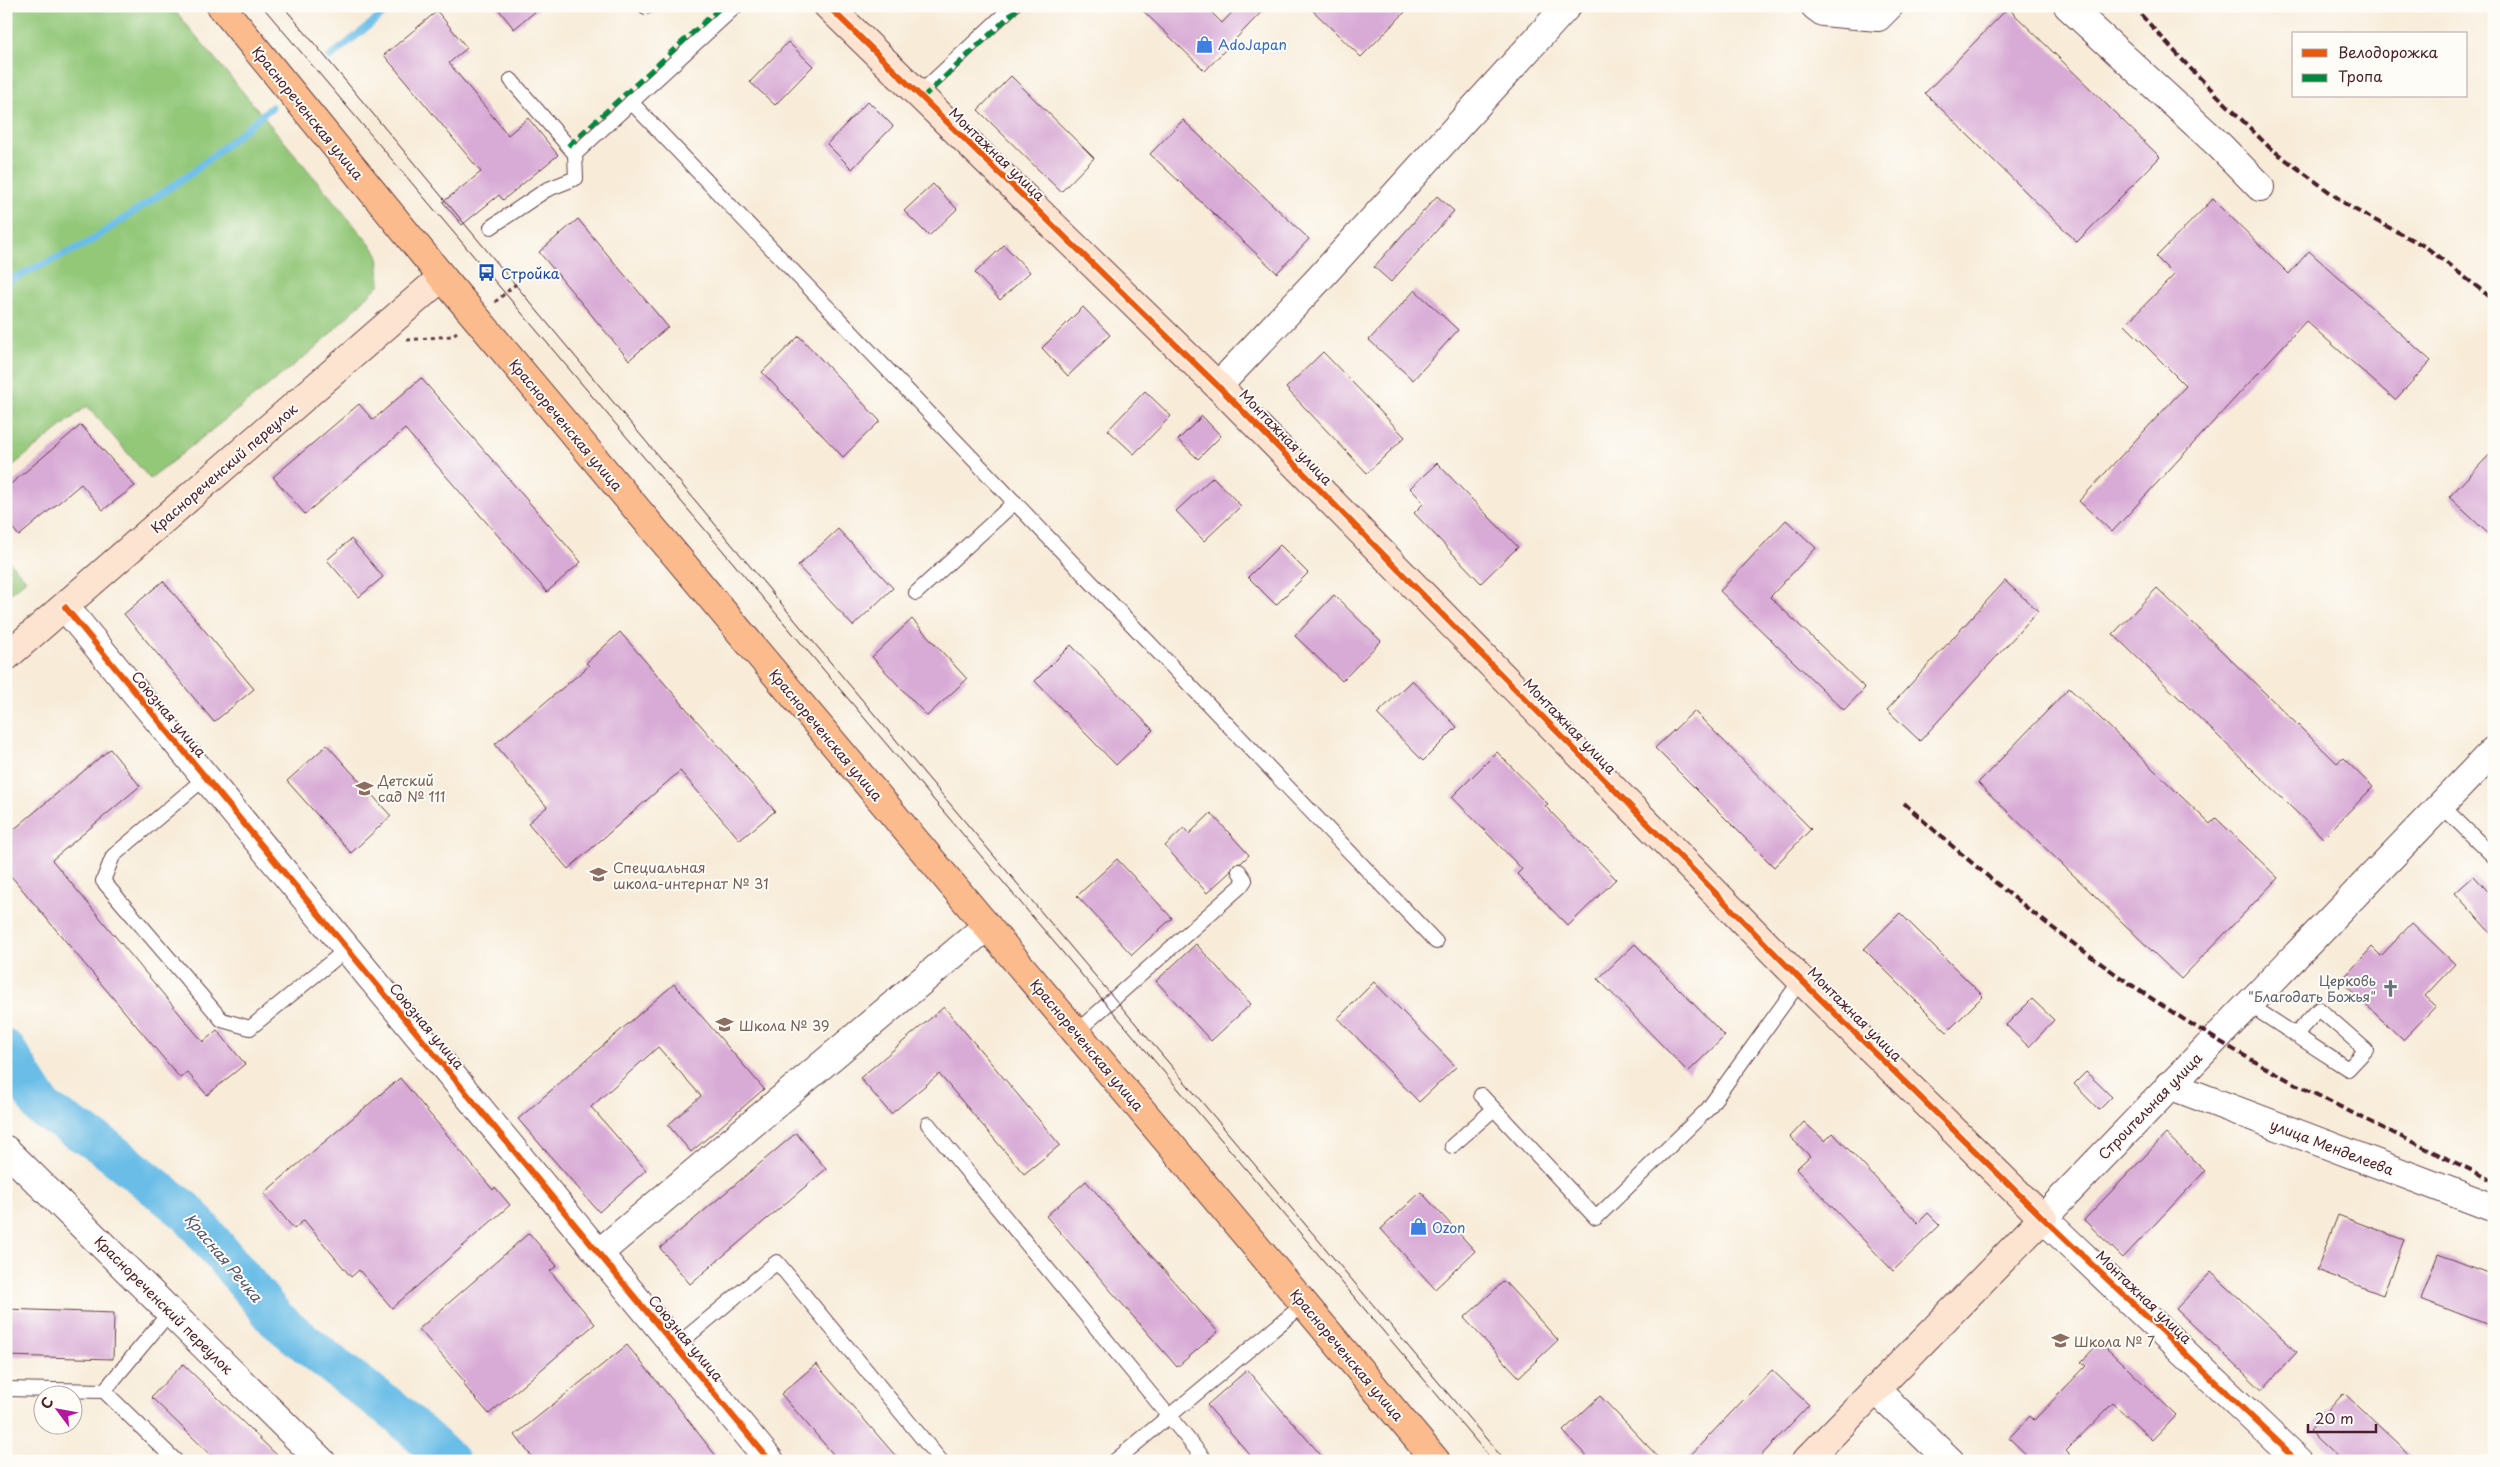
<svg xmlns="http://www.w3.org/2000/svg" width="2500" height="1467" font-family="'Playpen Sans',sans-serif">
<rect width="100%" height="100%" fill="#fdfcf7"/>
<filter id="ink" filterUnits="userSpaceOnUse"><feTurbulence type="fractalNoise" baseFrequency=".02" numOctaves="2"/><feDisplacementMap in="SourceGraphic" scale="10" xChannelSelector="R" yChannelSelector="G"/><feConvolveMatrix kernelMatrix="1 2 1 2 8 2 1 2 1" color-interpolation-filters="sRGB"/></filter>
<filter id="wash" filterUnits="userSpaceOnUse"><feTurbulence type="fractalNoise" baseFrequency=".0096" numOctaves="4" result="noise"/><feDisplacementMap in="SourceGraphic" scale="20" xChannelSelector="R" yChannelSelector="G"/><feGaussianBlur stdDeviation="1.12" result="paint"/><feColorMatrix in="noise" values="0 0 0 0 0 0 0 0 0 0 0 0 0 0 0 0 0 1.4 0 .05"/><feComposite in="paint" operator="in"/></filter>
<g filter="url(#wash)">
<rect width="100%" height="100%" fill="#f8ecd9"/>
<g fill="#93c879" stroke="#6e7452">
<polygon points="6,6 171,6 378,254 380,284 319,345 150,479 87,406 6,471"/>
<polygon points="6,558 26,580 6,597"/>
</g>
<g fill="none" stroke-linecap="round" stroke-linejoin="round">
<g stroke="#6bbde7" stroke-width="7">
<polyline points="330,57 393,6"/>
<polyline points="6,282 86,244 192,173 272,107"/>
</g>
<polyline stroke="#6bbde7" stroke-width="40" points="6,1050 43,1109 102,1145 188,1213 276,1319 340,1371 396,1412 449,1461"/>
</g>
<g id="blocks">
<g fill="#d8aad6">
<polygon points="496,6 542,6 514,29"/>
<polygon points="1138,6 1205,6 1222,23 1238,6 1267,6 1205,71"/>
<polygon points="1308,6 1411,6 1361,57"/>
<polygon points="2008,8 2160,157 2077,242 1925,93"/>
<polygon points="437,11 467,48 449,63 508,135 528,118 558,155 503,200 499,195 462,225 443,202 481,172 384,55"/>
<polygon points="788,42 813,66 775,105 750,82"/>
<polygon points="1011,76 1094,158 1061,192 978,110"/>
<polygon points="868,101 893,126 852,169 827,144"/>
<polygon points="1183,120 1309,239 1277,273 1150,154"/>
<polygon points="933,184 957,209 929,236 904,211"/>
<polygon points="1437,196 1454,211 1391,282 1374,267"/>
<polygon points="2213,199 2289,274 2309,251 2431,361 2395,400 2306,321 2112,532 2079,501 2186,386 2125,325 2174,275 2156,257"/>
<polygon points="578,219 668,327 629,360 539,252"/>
<polygon points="1004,245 1030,272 1000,300 975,273"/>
<polygon points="1415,290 1458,330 1413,380 1369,340"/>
<polygon points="1083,307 1110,335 1068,376 1042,348"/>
<polygon points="799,336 880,421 843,457 762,372"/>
<polygon points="1323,352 1405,437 1367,473 1286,388"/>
<polygon points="421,378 581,562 547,592 405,429 305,514 273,477 359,404 373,420"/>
<polygon points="1145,391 1171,416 1134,454 1108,430"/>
<polygon points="1202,416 1221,436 1198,459 1178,440"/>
<polygon points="81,425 135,486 103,510 81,484 19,536 6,520 6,488"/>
<polygon points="2494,450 2494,539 2449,497"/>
<polygon points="1437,463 1518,547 1481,583 1414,513 1424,503 1410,488"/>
<polygon points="1213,477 1241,506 1204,541 1176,511"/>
<polygon points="1786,520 1816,548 1770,597 1865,688 1844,710 1720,591"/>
<polygon points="838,529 893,588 853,626 798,566"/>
<polygon points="351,539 383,577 359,597 327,560"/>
<polygon points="1280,545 1308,573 1276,605 1248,577"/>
<polygon points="163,581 254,689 214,722 124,614"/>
<polygon points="2005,581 2038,611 1920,741 1887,710"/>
<polygon points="2157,588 2337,763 2343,758 2373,787 2323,838 2113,634"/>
<polygon points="1334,595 1381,641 1342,681 1295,636"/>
<polygon points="912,619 967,679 927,716 872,657"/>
<polygon points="620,632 775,811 740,840 680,771 568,869 528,823 547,807 495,744 589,666 586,663"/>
<polygon points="1071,645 1153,730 1116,765 1035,681"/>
<polygon points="1412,680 1457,727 1423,761 1377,714"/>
<polygon points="2069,688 2210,824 2216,818 2278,878 2181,979 1978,783"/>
<polygon points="1694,711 1811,829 1774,867 1655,748"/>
<polygon points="327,745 391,816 351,853 287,781"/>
<polygon points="110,749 140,786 52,860 203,1042 217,1030 245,1064 207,1095 187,1072 180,1078 6,870 6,836"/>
<polygon points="1497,752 1548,804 1545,806 1616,879 1568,926 1517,874 1522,869 1452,797"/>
<polygon points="1211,813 1249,855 1241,863 1234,864 1230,872 1207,893 1165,846 1184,828 1189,834"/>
<polygon points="1117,859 1172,918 1132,955 1077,896"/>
<polygon points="2474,876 2494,898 2494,937 2455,893"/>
<polygon points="1900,913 1983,996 1947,1032 1864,949"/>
<polygon points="2412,923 2455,964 2425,996 2436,1006 2403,1040 2341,981 2372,947 2381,956"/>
<polygon points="1196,944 1251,1004 1211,1041 1156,981"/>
<polygon points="1635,944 1725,1036 1688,1072 1598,979"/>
<polygon points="1374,982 1456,1067 1419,1102 1338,1018"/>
<polygon points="674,984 764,1089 691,1152 668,1125 701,1096 658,1047 591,1107 646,1170 599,1212 518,1119"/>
<polygon points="2032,999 2054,1020 2029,1047 2006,1025"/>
<polygon points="944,1007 1060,1145 1024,1174 939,1074 891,1114 860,1078"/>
<polygon points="2086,1072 2112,1097 2099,1110 2074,1084"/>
<polygon points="400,1078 493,1190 495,1187 510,1205 392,1308 359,1270 351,1277 304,1220 294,1229 264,1193"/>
<polygon points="1804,1122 1825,1141 1833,1133 1918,1223 1928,1213 1940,1225 1893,1271 1796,1169 1810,1156 1790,1137"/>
<polygon points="796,1133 826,1169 690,1284 660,1248"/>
<polygon points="2166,1134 2205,1171 2123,1258 2084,1220"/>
<polygon points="1086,1181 1218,1332 1177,1367 1046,1216"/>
<polygon points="1421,1192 1475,1251 1435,1289 1381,1229"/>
<polygon points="2338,1215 2404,1240 2383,1295 2317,1270"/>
<polygon points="529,1233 557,1266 550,1271 595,1324 489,1414 463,1384 465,1382 419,1329"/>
<polygon points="2438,1254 2494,1275 2494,1327 2421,1299"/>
<polygon points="2211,1272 2297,1352 2262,1390 2176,1309"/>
<polygon points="1504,1281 1558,1340 1519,1377 1464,1318"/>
<polygon points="6,1309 114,1313 113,1359 6,1356"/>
<polygon points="2100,1342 2176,1415 2152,1440 2113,1403 2066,1451 2076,1461 2033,1461 2009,1438 2030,1416 2034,1420 2086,1366 2081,1362"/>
<polygon points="627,1345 674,1402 720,1461 535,1461 515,1435"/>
<polygon points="183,1364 283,1461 217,1461 151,1397"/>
<polygon points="816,1364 900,1461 839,1461 781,1394"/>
<polygon points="1247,1370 1326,1461 1255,1461 1207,1405"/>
<polygon points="1772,1370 1809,1405 1756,1461 1685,1461"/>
<polygon points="2344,1393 2416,1461 2341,1461 2309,1431"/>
<polygon points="1600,1396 1662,1461 1591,1461 1563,1431"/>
</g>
</g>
</g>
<g filter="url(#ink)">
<use href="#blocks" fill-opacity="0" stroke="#643e45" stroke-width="1"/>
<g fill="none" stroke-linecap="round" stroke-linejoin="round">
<defs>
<g id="lane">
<polyline points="645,6 646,7"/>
<polyline points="511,80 575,154"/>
<polyline points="918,95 1013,6"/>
<polyline points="631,102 1436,942"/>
<polyline points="491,227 546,190 576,178 575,154 736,6"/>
<polyline points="916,593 1015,502"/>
<polyline points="206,777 113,856 103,881 222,1020 250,1028 347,949"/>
<polyline points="2441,805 2494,857"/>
<polyline points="2248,1004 2348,1069 2366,1050 2319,1009 2295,1035"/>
<polyline points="1076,1032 1241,886 1245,880 1239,871"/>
<polyline points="1481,1095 1596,1218 1707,1110 1801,980"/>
<polyline points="928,1124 1206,1461"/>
<polyline points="1452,1146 1494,1109"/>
<polyline points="676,1346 777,1262 941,1461"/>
<polyline points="6,1389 104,1391 170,1312"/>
<polyline points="104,1391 176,1461"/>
<polyline points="1115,1461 1304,1304"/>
</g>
<g id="street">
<polyline points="1815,6 1823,12 1878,17 1889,6"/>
<polyline points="2068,6 2220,146 2260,187"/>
<polyline points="1218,386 1318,280 1567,6"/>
<polyline points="65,607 770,1461"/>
<polyline points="2169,1085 2494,1208"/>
<polyline points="6,1150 321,1461"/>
<polyline points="599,1253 987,926"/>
<polyline points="1875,1389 1950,1461"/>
<polyline points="2298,1461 2043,1218 2494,750"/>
</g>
<g id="secondary">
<polyline points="828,6 1218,386 1801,980 2043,1218 1806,1461"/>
<polyline points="6,657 442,277"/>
</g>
<polyline id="primary" points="221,6 442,277 1436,1461"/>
</defs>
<use href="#lane" stroke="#643e45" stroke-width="16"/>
<use href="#street" stroke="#643e45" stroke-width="30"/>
<use href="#secondary" stroke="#643e45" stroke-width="30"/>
<use href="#primary" stroke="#643e45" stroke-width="30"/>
<g stroke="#643e45" stroke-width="3" stroke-dasharray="4 4" stroke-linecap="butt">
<polyline points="495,302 516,284"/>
<polyline points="407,340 451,336 457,332"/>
</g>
<use href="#lane" stroke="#fff" stroke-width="14"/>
<use href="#street" stroke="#fff" stroke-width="28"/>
<use href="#secondary" stroke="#fde4d1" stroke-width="28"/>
<use href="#primary" stroke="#fbbb8c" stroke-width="28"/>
<g stroke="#4a1f2b" stroke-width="1">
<polyline points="262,6 1493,1461"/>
<polyline points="283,6 804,631 1505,1461"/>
</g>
<g stroke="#4a1f2b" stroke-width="4" stroke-dasharray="8 4" stroke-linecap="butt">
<polyline points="2133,6 2189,67 2270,148 2350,207 2426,247 2494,300"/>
<path d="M1904,803C2000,891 2103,971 2214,1038C2304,1092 2400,1136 2494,1181"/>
</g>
<g stroke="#00873e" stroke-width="5" stroke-dasharray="10 5" stroke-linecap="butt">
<polyline points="922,98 1020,6"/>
<polyline points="568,146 722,6"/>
</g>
<defs>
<g id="cycleway">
<polyline points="828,6 1218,386 1801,980 2043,1218 2298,1461"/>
<polyline points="65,607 770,1461"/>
</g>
</defs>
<use href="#cycleway" stroke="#fdfcf7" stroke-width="9"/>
<use href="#cycleway" stroke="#e8590c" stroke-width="6"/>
</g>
</g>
<defs>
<symbol id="shop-bare" viewBox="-9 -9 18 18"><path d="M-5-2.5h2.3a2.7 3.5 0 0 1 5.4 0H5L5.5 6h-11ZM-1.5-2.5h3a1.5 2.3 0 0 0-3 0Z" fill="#3f7fe0" stroke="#fdfcf7" stroke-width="2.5" paint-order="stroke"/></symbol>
<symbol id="bus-bare" viewBox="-9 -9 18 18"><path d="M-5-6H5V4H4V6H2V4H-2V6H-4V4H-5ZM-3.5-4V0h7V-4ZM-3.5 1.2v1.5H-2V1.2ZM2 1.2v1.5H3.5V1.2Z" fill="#1a4fb4" stroke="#fdfcf7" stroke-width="2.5" paint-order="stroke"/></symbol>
<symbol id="school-bare" viewBox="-9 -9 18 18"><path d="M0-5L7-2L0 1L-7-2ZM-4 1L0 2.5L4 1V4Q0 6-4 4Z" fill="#8d6e63" stroke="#fdfcf7" stroke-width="2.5" paint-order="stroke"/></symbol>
<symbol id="church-bare" viewBox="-9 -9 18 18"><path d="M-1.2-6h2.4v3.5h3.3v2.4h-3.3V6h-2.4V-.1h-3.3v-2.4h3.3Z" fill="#6b7280" stroke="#fdfcf7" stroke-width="2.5" paint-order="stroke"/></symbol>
</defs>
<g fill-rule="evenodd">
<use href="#shop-bare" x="1192" y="32" width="25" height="25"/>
<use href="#bus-bare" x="474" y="260" width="25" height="25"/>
<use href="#school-bare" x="352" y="776" width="25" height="25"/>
<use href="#school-bare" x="586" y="862" width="25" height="25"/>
<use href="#church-bare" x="2378" y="976" width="25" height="25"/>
<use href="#school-bare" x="712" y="1012" width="25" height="25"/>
<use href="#shop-bare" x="1406" y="1214" width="25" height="25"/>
<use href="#school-bare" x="2048" y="1328" width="25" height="25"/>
</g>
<g text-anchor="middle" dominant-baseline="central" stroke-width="4" stroke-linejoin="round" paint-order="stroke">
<g font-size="14" fill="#366cbe" stroke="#fdfcf7" text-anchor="start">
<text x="1218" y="44">AdoJapan</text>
<text x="1432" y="1227">Ozon</text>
</g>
<g font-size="14" fill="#4a1f2b" stroke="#fdfcf7">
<text transform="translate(308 113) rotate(51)">Краснореченская улица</text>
<text transform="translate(997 154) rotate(44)">Монтажная улица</text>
<text transform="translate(566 425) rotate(50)">Краснореченская улица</text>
<text transform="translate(1286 437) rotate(46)">Монтажная улица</text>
<text transform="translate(224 468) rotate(-41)">Краснореченский переулок</text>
<text transform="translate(169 714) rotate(50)">Союзная улица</text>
<text transform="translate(1570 726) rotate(46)">Монтажная улица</text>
<text transform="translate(826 735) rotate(50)">Краснореченская улица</text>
<text transform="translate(1855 1014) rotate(45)">Монтажная улица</text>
<text transform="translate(427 1026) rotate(50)">Союзная улица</text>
<text transform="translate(1087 1045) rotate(50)">Краснореченская улица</text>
<text transform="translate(2150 1106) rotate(-46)">Строительная улица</text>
<text transform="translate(2332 1147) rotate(21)">улица Менделеева</text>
<text transform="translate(2144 1297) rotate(44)">Монтажная улица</text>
<text transform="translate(164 1305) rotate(45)">Краснореченский переулок</text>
<text transform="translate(686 1338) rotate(50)">Союзная улица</text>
<text transform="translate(1347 1355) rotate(50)">Краснореченская улица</text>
</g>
<g font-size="14" fill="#164399" stroke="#fdfcf7" text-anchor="start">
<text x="501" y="273">Стройка</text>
</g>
<g font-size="14" fill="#785e54" stroke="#fdfcf7" text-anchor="start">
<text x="378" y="780">Детский<tspan x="378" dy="16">сад № 111</tspan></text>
<text x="613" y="867">Специальная<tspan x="613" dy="16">школа-интернат № 31</tspan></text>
<text x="739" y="1025">Школа № 39</text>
<text x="2074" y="1341">Школа № 7</text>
</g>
<g font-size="14" fill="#5b616d" stroke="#fdfcf7" text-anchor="end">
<text x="2376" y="980">Церковь<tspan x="2376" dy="16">"Благодать Божья"</tspan></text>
</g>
<g font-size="15" font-style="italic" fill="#56566d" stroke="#fdfcf7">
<text transform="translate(224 1257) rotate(50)">Красная Речка</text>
</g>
</g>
<rect width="2500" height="1467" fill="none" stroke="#fdfcf7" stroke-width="25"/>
<rect x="2292" y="32" width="175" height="65" fill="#fdfcf7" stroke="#b5a4a5"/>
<rect x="2302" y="49" width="25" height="8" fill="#e8590c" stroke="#b5a4a5"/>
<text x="2338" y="58" font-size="15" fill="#4a1f2b">Велодорожка</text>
<rect x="2302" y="74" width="25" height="8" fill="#00873e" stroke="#b5a4a5"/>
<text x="2338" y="82" font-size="15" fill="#4a1f2b">Тропа</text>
<g transform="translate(58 1410) rotate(302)"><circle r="24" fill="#fdfcf7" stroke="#b5a4a5"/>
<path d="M0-4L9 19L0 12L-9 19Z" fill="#b5179e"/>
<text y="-8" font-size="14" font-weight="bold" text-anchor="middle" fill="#4a1f2b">С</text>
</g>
<path d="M2308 1424v8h68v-8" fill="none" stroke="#4a1f2b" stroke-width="2.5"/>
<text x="2315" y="1424" font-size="15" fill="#4a1f2b" stroke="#fdfcf7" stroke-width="4" paint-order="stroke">20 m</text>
</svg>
